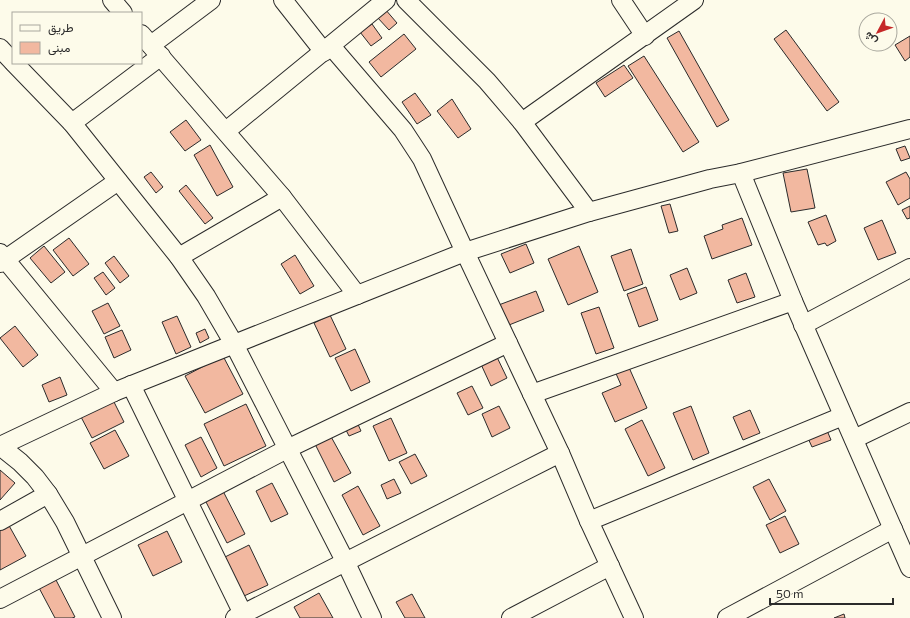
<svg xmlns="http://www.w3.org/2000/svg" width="910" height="618" font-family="Commissioner,Vazirmatn,sans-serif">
<rect width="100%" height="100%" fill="#fdfbea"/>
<g fill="#f2b8a0" stroke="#2b2b2b">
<polygon points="385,9 397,23 389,30 377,17"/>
<polygon points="372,24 382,38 371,46 360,32"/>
<polygon points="786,30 839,102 827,111 774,39"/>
<polygon points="679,31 729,120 717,127 667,38"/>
<polygon points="404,34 416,49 381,77 369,62"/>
<polygon points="910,36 910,57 905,61 895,45"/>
<polygon points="644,56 699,142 683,152 628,66"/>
<polygon points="624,65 633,78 605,97 596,83"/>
<polygon points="415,93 431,115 417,124 402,102"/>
<polygon points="452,99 471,129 458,138 437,111"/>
<polygon points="186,120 201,140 185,151 170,132"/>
<polygon points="210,145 233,187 217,196 194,155"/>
<polygon points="905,146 910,158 901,161 896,149"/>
<polygon points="807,169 815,208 791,212 783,173"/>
<polygon points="151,172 163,187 156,193 144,177"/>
<polygon points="906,172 910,179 910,198 898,205 886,182"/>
<polygon points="186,185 213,218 205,224 179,191"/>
<polygon points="670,204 678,231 669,233 661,206"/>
<polygon points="910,206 910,218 907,219 902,210"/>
<polygon points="826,215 836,241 827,246 825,243 818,245 808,222"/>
<polygon points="742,218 752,245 712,259 704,236 723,229 722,225"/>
<polygon points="882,220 896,253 878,260 864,228"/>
<polygon points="69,238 89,264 73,276 53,250"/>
<polygon points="526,244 534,263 510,273 501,254"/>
<polygon points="44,246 65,272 51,283 30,258"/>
<polygon points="579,246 598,292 568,305 548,259"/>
<polygon points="631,249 643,284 624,291 611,256"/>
<polygon points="295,255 314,286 300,294 281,264"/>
<polygon points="114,256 129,276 120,283 105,263"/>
<polygon points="687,268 697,293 680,300 670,275"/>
<polygon points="103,272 115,288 106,295 94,278"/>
<polygon points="746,273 755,297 737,303 728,280"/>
<polygon points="646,287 658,320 639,327 627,294"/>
<polygon points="536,291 544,311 504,327 496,306"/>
<polygon points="108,303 120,326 104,334 92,311"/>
<polygon points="599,307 614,348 596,354 581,313"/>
<polygon points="330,315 346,349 330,357 314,323"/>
<polygon points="177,316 191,347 176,354 162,322"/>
<polygon points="15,326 38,355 23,367 0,338"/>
<polygon points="205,329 209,338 200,343 196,333"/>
<polygon points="122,330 131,350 114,358 105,337"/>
<polygon points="355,349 370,382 351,391 335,358"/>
<polygon points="495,353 507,378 491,386 479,360"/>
<polygon points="223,356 243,394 205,413 185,376"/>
<polygon points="627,363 647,408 615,422 602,393 621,385 614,369"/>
<polygon points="60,377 67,395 49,402 42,385"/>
<polygon points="472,386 483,408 468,415 457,393"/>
<polygon points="112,398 124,422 92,438 80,415"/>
<polygon points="246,404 266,446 224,466 204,424"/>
<polygon points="499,406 510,428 492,437 482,414"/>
<polygon points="691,406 709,453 693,460 673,413"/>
<polygon points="750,410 760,433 743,440 733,417"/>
<polygon points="391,418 407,453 389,461 373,426"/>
<polygon points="356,420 361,431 349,436 344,426"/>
<polygon points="642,420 665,468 648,476 625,429"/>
<polygon points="826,428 831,440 812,447 807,436"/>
<polygon points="115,430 129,456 104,469 90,443"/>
<polygon points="329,433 351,473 334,482 314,442"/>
<polygon points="201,437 217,468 201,477 185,445"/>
<polygon points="415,454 427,476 411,484 399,462"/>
<polygon points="0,470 15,483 0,500"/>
<polygon points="394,479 401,493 387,499 381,485"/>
<polygon points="769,479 786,511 770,520 753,487"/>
<polygon points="272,483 288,514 271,522 256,491"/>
<polygon points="358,486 380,526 363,535 342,495"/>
<polygon points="223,491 245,534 227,543 205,500"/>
<polygon points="785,516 799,544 780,553 766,525"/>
<polygon points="7,522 26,556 0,570 0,526"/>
<polygon points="167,531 182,562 153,576 138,545"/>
<polygon points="249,545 268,585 244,596 225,557"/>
<polygon points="55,578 75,617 72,618 55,618 38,586"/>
<polygon points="319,593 333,618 300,618 294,607"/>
<polygon points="412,594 425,618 405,618 396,602"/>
<polygon points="844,614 845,618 834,618"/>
</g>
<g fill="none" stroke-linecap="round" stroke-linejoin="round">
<defs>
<g id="minor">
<polyline points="112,0 123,13"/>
<polyline points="283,0 324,52"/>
<polyline points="406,0 487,81 522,122 589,212"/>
<polyline points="621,0 645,36"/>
<polyline points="141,34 282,197 357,295"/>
<polyline points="151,45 211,0"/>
<polyline points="331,46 403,130 422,159 465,252 560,453 589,521 634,618"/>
<polyline points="0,48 13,62"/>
<polyline points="14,63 72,123 179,257 206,296 234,344 345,561 372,618"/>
<polyline points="522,122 694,0"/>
<polyline points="72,123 161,56"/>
<polyline points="226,131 386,0"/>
<polyline points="741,173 793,301 910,568"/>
<polyline points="0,253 114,392"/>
<polyline points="179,257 282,197"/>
<polyline points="0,263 118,181"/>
<polyline points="803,325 910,268"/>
<polyline points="131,385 245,618"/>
<polyline points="532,394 793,301"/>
<polyline points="854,439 910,412"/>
<polyline points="0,446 114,392 465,252 589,212 710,179 741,173 910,129"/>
<polyline points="0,446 20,462 35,477 48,494 65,522 112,618"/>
<polyline points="0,521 48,494"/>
<polyline points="589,521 843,416"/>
<polyline points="0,599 287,449 508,343"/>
<polyline points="235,618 560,453"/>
<polyline points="511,618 610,566"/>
<polyline points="727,618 893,529"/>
</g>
</defs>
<use href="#minor" stroke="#2b2b2b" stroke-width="20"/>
<use href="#minor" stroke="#fdfbea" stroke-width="18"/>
</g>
<rect x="12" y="12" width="130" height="52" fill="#fdfbea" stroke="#a9a89e"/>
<rect x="20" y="25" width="20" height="6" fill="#fdfbea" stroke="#a9a89e"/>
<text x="48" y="32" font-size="12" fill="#2b2b2b">طريق</text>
<rect x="20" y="42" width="20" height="12" fill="#f2b8a0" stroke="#a9a89e"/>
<text x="48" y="52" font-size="12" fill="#2b2b2b">مبنى</text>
<g transform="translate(878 32) rotate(229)"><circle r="19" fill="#fdfbea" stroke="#a9a89e"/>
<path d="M0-3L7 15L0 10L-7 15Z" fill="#c62828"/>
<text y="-6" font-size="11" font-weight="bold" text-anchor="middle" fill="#2b2b2b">ش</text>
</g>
<path d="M770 598v6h123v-6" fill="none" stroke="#2b2b2b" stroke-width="2"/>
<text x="776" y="598" font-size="12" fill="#2b2b2b" stroke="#fdfbea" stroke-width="3" paint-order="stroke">50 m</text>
</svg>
